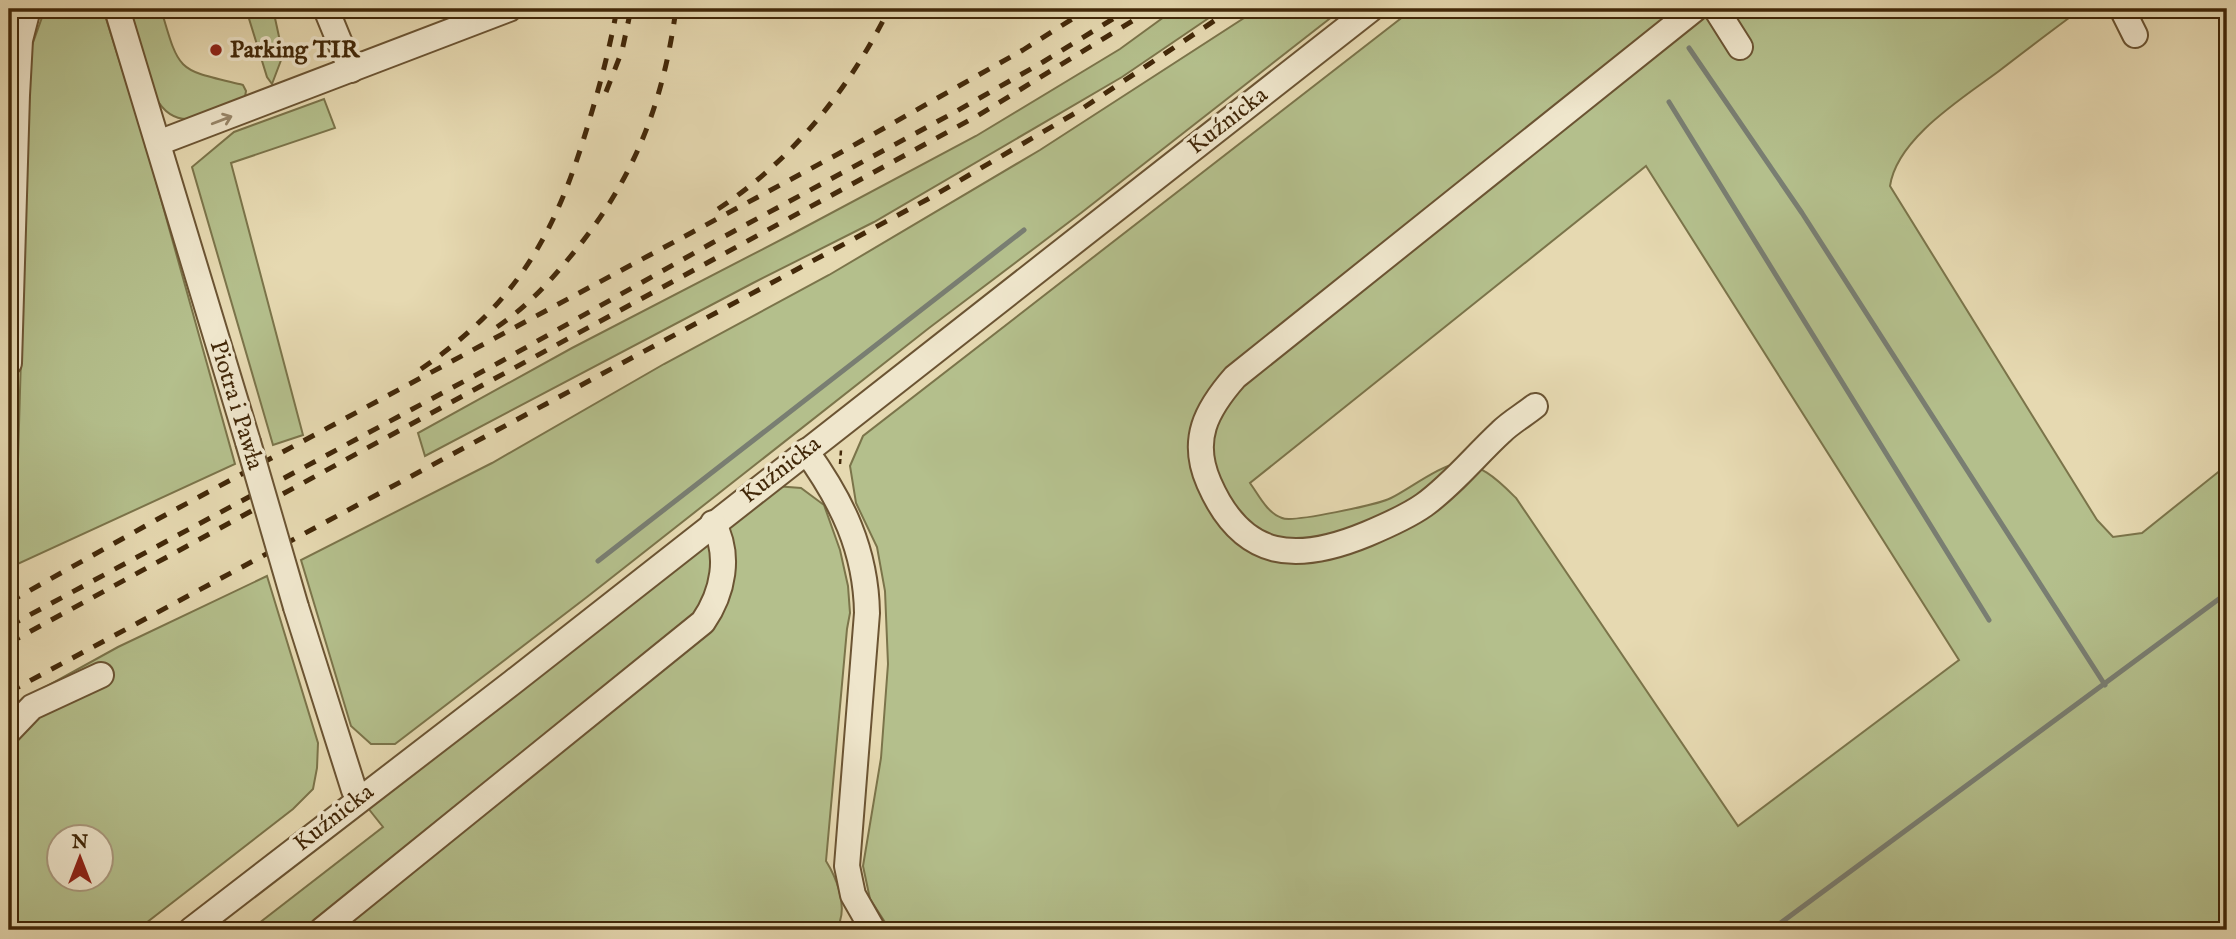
<svg xmlns="http://www.w3.org/2000/svg" width="2236" height="939" font-family="'IM FELL English',serif">
<rect width="100%" height="100%" fill="#e6d9b1"/>
<filter id="stains"><feTurbulence type="fractalNoise" baseFrequency=".00286" numOctaves="4"/><feColorMatrix values="0 0 0 0 .2 0 0 0 0 .09 0 0 0 0 .02 0 0 0 .5 -.17"/></filter>
<radialGradient id="worn" r=".72"><stop offset=".6" stop-color="#630" stop-opacity="0"/><stop offset="1" stop-color="#630" stop-opacity=".3"/></radialGradient>
<g fill="#b4bf8c" stroke="#7b744a" stroke-width="2" fill-rule="evenodd">
<polygon points="45,9 103,9 145,142 235,464 9,568 9,555 16,527 30,51"/>
<path d="M130,9H161C180,74 177,69 243,85L246,91L245,97C215,111 178,138 156,98Z"/>
<polygon points="246,9 273,9 283,55 272,84 267,77"/>
<polygon points="1175,9 1222,9 1122,77 874,222 753,283 425,456 418,433 572,348 792,234 976,136 1120,49"/>
<polygon points="1258,9 1342,9 1081,213 929,328 587,597 395,744 371,744 351,726 301,560 492,463 664,364 829,275 1040,150"/>
<path d="M1413,9H2081C2054,29 2026,50 1999,71C1963,98 1897,138 1890,186L2097,520L2113,537L2142,533L2227,465V930H890L870,899L863,866L881,758L888,664L885,591L877,547L856,503L850,466L863,436ZM1646,166L1959,660L1738,826L1516,498C1500,482 1478,459 1452,465C1438,467 1406,491 1391,498C1380,504 1292,523 1282,518C1267,513 1258,494 1250,483Z"/>
<polygon points="324,99 335,128 231,163 303,435 273,445 192,167 234,132"/>
<path d="M762,485L801,488L824,505L840,550L848,586L850,613L847,629L826,861C836,877 846,902 840,921L848,930H250L383,827L360,798Z"/>
<path d="M267,576L318,743L317,768L313,789L293,809L137,930H9V707L118,647ZM60,838H102V880H60Z"/>
</g>
<g fill="none" stroke-linecap="round" stroke-linejoin="round">
<g stroke="#797e72" stroke-width="5">
<polyline points="1689,48 1802,213 2105,685"/>
<polyline points="1669,102 1989,620"/>
<polyline points="598,561 1024,230"/>
<polyline points="1771,930 2227,593"/>
</g>
<defs>
<g id="minor">
<polyline points="117,9 248,442"/>
<polyline points="326,9 351,70"/>
<polyline points="1716,9 1740,47"/>
<polyline points="2122,9 2135,35"/>
<polyline points="158,143 509,9"/>
<polyline points="9,363 17,95 20,40 28,9"/>
<path d="M1535,406C1524,415 1511,422 1501,432C1475,456 1453,484 1424,505C1407,517 1386,526 1367,534C1297,563 1243,561 1209,483C1190,440 1206,410 1235,377L1695,9"/>
<path d="M806,451C842,501 866,550 867,613L847,866L853,895L873,930"/>
<polyline points="296,607 354,790 360,798"/>
<polyline points="9,731 32,707 101,675"/>
<polyline points="191,930 513,682 1371,9"/>
<path d="M322,930L703,622C723,593 731,555 713,523"/>
</g>
</defs>
<use href="#minor" stroke="#6b5433" stroke-width="28"/>
<polyline stroke="#422809" stroke-width="2.5" stroke-dasharray="5 3.5" stroke-linecap="butt" points="840,464 841,450"/>
<use href="#minor" stroke="#efe6cc" stroke-width="24"/>
<g stroke="#422809" stroke-width="5" stroke-dasharray="12 12" stroke-linecap="butt">
<polyline points="606,92 622,51 631,9"/>
<path d="M718,209C793,160 850,88 889,9"/>
<path d="M497,327C525,308 548,284 570,257C633,182 663,105 676,9"/>
<path d="M421,369C520,301 557,231 590,118C601,82 610,46 617,9"/>
<polyline points="9,602 156,520 838,154 1023,50 1088,9"/>
<polyline points="9,626 500,362 712,243 955,112 1043,62 1129,9"/>
<polyline points="9,643 977,116 1152,9"/>
<polyline points="9,692 928,199 1077,112 1232,9"/>
</g>
<defs>
<polyline id="minor-bridge" points="248,442 296,607"/>
</defs>
<use href="#minor-bridge" stroke="#6b5433" stroke-width="28" stroke-linecap="butt"/>
<use href="#minor-bridge" stroke="#efe6cc" stroke-width="24"/>
</g>
<defs><path id="oneway-shaft" d="M-6 0H5M1.5-3L5.5 0L1.5 3" fill="none" stroke-width="1.6" stroke-linecap="round" stroke-linejoin="round" transform="scale(1.75)"/></defs>
<use stroke="#98876a" href="#oneway-shaft" transform="translate(222 120) rotate(-21)"/>
<circle fill="#8f2418" stroke="#efe6cc" stroke-width="2.5" cx="216" cy="50" r="7"/>
<g text-anchor="middle" dominant-baseline="central" stroke-width="7" stroke-linejoin="round" paint-order="stroke">
<g font-size="24" font-weight="bold" fill="#422809" stroke="#efe6cc" text-anchor="start">
<text x="230" y="50">Parking TIR</text>
</g>
<g font-size="24" fill="#422809" stroke="#efe6cc">
<text transform="translate(1228 121) rotate(-38)">Kuźnicka</text>
<text transform="translate(236 405) rotate(73)">Piotra i Pawła</text>
<text transform="translate(781 470) rotate(-38)">Kuźnicka</text>
<text transform="translate(334 818) rotate(-38)">Kuźnicka</text>
</g>
</g>
<rect width="2236" height="939" fill="none" stroke="#e6d9b1" stroke-width="35"/>
<rect x="10" y="10" width="2215" height="918" fill="none" stroke="#422809" stroke-width="3.5"/>
<rect x="18" y="18" width="2201" height="904" fill="none" stroke="#422809" stroke-width="2"/>
<g transform="translate(80 858)"><circle r="33" fill="#efe6cc" stroke="#aa9a7e" stroke-width="2"/>
<path d="M0-5L12 26L0 18L-12 26Z" fill="#8f2418"/>
<text y="-10" font-size="19" font-weight="bold" text-anchor="middle" fill="#422809">N</text>
</g>
<rect width="100%" height="100%" filter="url(#stains)"/>
<rect width="100%" height="100%" fill="url(#worn)"/>
</svg>
